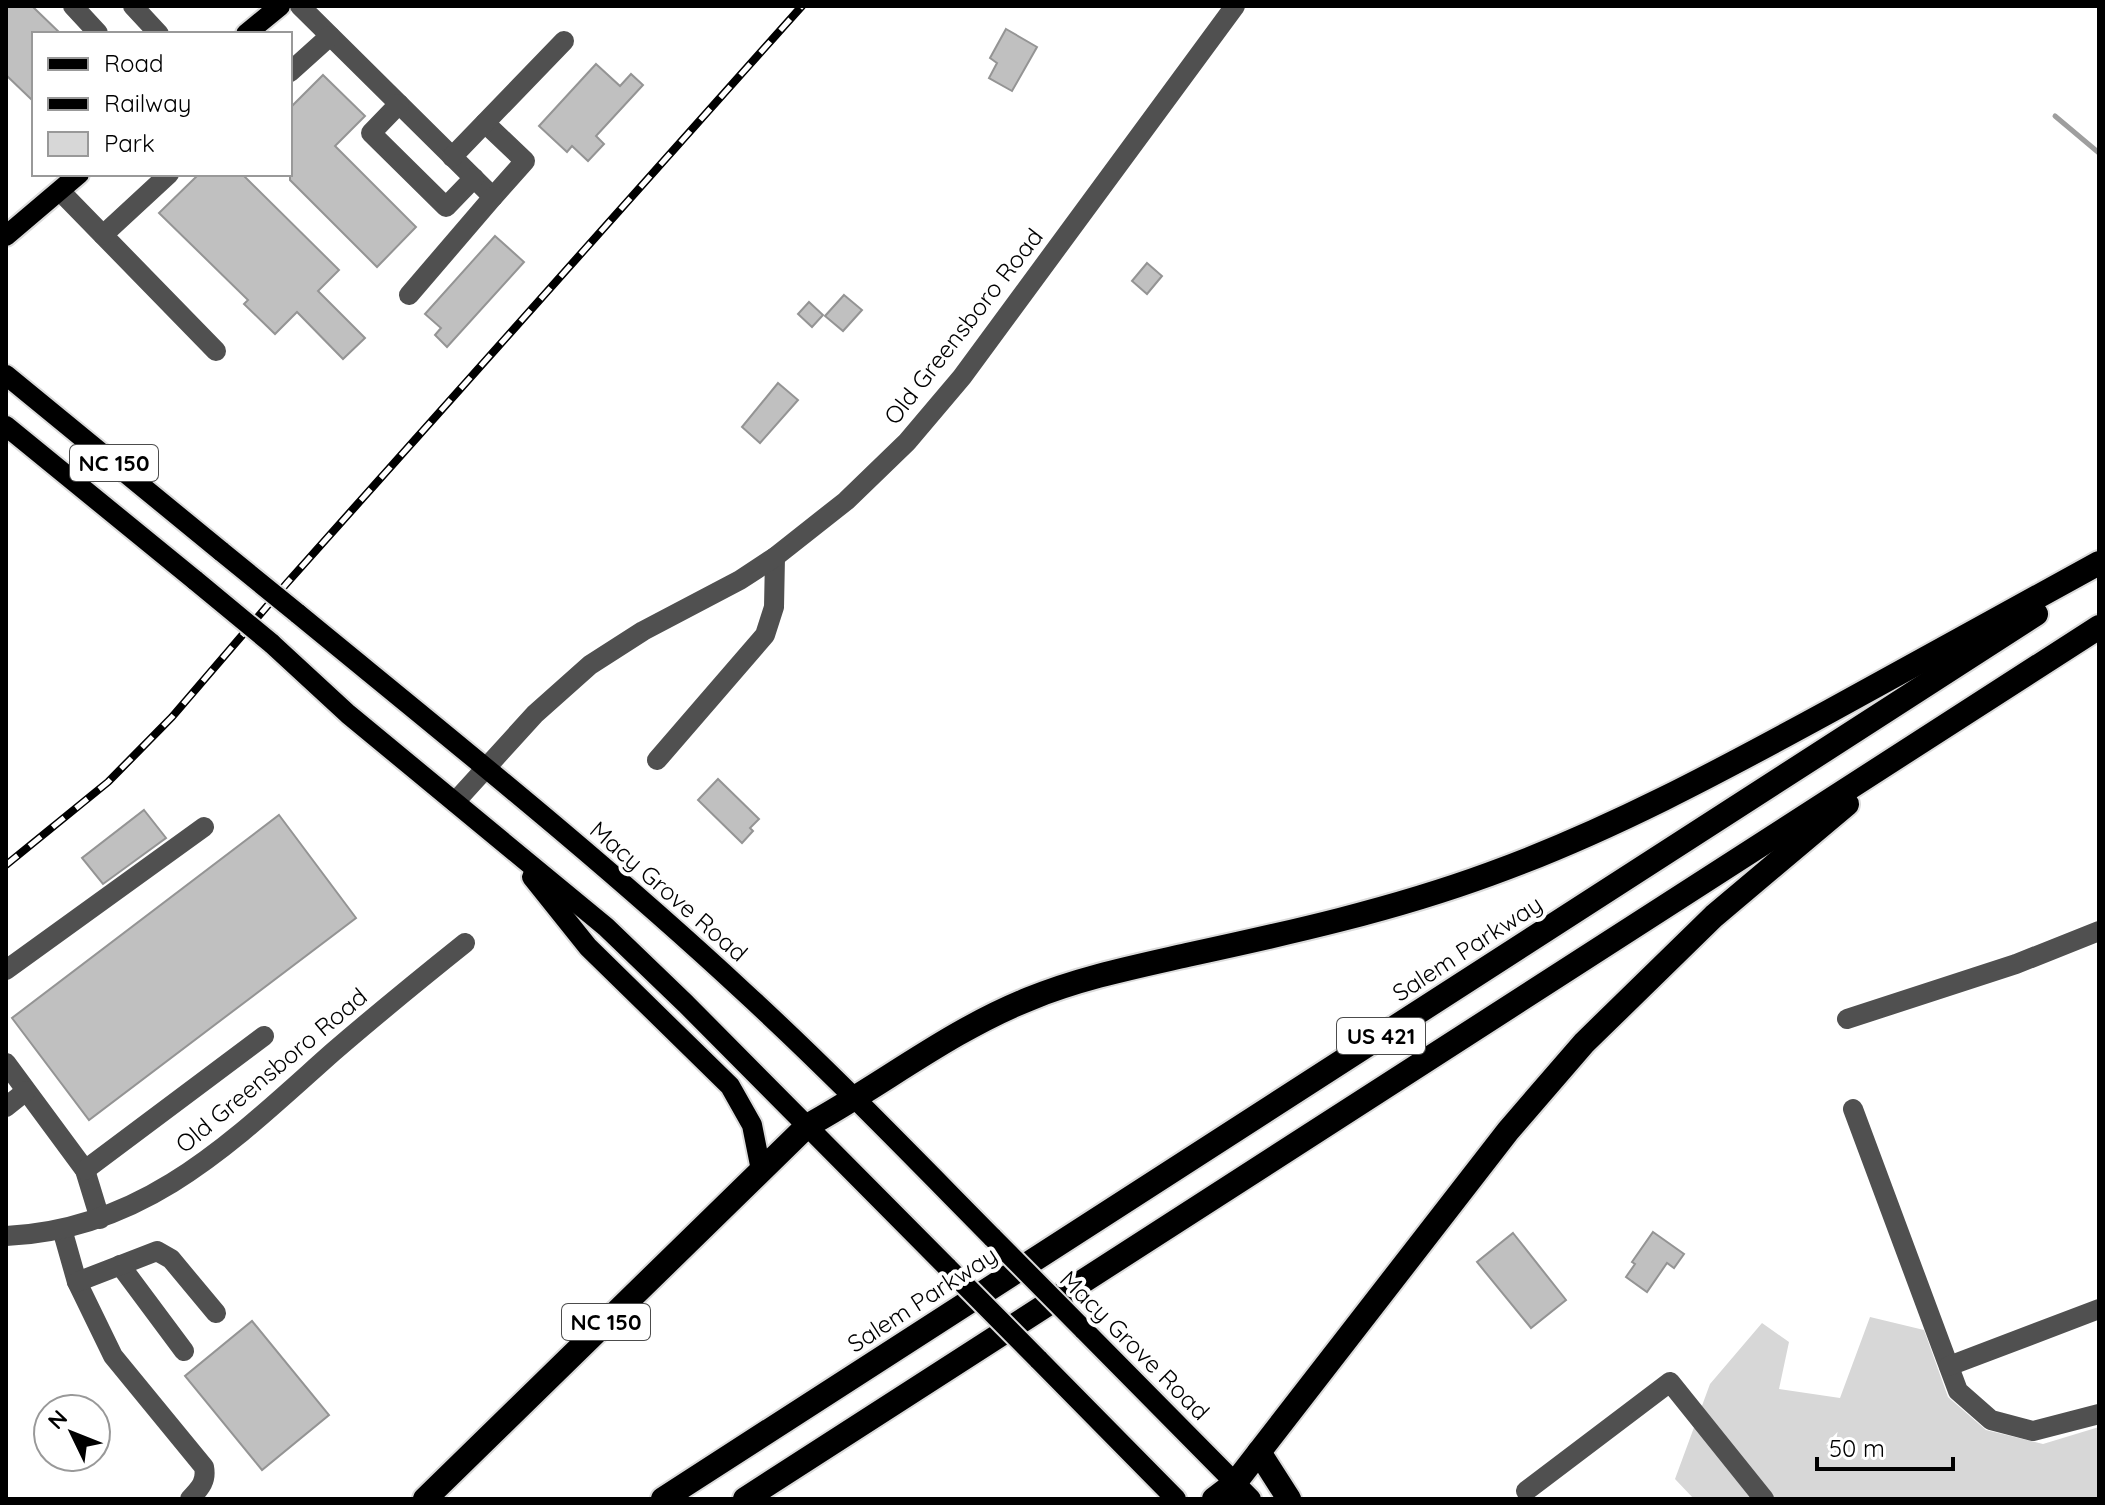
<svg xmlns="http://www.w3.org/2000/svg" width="2105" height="1505" font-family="Quicksand,sans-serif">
<rect width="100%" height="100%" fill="#fff"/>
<polygon fill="#d7d7d7" points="1870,1317 1924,1330 1948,1397 1986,1430 2043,1444 2099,1427 2099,1499 1694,1499 1675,1479 1710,1384 1762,1323 1789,1342 1779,1389 1840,1398"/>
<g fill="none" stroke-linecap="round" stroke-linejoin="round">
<polyline stroke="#9e9e9e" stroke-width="5" points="2055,116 2099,153"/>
</g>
<g fill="#c0c0c0" stroke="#949494" stroke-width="2">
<polygon points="6,6 32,6 61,34 34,34 34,102 6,75"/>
<polygon points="1006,29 1037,47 1012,91 989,78 997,63 990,58"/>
<polygon points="596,64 620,86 631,74 643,85 596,136 604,144 588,161 572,146 567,152 539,126"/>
<polygon points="323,75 365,116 335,146 416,227 377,267 290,180 290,108"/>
<polygon points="199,174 242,174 339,270 318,291 365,338 343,359 297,312 275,334 244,304 248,300 159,213"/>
<polygon points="495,236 524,262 447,347 435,335 441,328 425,314"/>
<polygon points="1147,263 1162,276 1147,294 1132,281"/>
<polygon points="844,295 862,310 843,331 825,316"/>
<polygon points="809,302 823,315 812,327 798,314"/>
<polygon points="778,383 798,400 760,443 742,427"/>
<polygon points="718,779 759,819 750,828 753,831 742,843 698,800"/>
<polygon points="144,810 166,838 103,884 82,858"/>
<polygon points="279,815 356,918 89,1120 12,1018"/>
<polygon points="1653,1232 1684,1254 1674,1268 1667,1263 1647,1292 1626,1277 1635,1264 1632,1262"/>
<polygon points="1513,1233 1566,1300 1531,1328 1477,1262"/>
<polygon points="252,1321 329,1415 262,1470 185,1376"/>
</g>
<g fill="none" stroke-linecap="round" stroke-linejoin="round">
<defs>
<g id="major">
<polyline points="246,34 280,6"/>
<polyline points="6,236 79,174"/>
<polyline points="6,375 222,552"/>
<polyline points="6,426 196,581"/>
<path d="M297,613C448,737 601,859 744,992C830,1071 911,1155 993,1238"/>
<polyline points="271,643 348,714 606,927 686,1004 948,1268"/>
<polyline points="532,877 588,947 730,1086 752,1125 761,1170"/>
<polyline points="1083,1329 1251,1499"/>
<polyline points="1038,1359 1176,1499"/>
</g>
<g id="highway">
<polyline points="1259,1452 1289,1499"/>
<path d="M425,1499L807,1126C882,1085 949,1031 1029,999C1080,978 1134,967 1187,955C1289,933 1392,910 1490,874C1609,831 1720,771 1830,711C1920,662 2009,612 2099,563"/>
<polyline points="663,1499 2036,614"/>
<polyline points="745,1499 2099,627"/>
<polyline points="1214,1499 1235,1483 1508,1131 1584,1043 1714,916 1847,804"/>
</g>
</defs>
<use href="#major" stroke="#dbdbdb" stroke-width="24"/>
<use href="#highway" stroke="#dbdbdb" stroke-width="28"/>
<g stroke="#505050" stroke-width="20">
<polyline points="73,6 98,33"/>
<polyline points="133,6 159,34"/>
<polyline points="300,6 493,197 525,161 485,123"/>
<polyline points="290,72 330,36"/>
<polyline points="399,104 371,133 446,207 474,178"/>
<polyline points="452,157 564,41"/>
<polyline points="60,191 216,351"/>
<polyline points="103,235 169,174"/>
<polyline points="409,295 493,197"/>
<polyline points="657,760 765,635 774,607 775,557"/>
<polyline points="455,802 535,714 590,665 643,631 740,580 775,557 846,501 907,442 962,377 1235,6"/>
<polyline points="6,970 204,827"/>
<polyline points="1847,1019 2016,964 2099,931"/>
<polyline points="6,1063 85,1170 100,1219"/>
<polyline points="6,1107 26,1091"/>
<polyline points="1853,1109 1958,1391 1991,1420 2033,1431 2099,1414"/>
<polyline points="85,1170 264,1036"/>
<path d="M62,1229L77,1282L113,1356L204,1467C207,1482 199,1489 190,1499"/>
<path d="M6,1236C146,1230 235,1139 333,1052C376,1015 420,979 465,943"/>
<polyline points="120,1265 184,1351"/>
<polyline points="77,1282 157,1251 171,1259 216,1313"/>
<polyline points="1949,1366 2099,1309"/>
<polyline points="1526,1491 1670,1382 1764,1499"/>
</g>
<use href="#major" stroke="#000" stroke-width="20"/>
<use href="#highway" stroke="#000" stroke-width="24"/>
<defs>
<polyline id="rail" points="6,865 108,782 172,717 287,583 802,6"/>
</defs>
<use href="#rail" stroke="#000" stroke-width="8"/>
<use href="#rail" stroke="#fff" stroke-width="5" stroke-dasharray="15" stroke-linecap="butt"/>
<defs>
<g id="major-bridge">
<polyline points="222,552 297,613"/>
<polyline points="196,581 271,643"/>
<polyline points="993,1238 1083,1329"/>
<polyline points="948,1268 1038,1359"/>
</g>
</defs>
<use href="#major-bridge" stroke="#dbdbdb" stroke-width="24" stroke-linecap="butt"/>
<use href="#major-bridge" stroke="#000" stroke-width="20"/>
</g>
<g text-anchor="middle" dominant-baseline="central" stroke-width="8" stroke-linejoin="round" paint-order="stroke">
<g fill="#fff" stroke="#4c4c4c" stroke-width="2">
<rect x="70" y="445" width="88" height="36" rx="6"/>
<rect x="1337" y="1018" width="88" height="36" rx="6"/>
<rect x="562" y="1304" width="88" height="36" rx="6"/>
</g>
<g font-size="22" font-weight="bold" fill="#000">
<text x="114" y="463">NC 150</text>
<text x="1381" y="1036">US 421</text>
<text x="606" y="1322">NC 150</text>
</g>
<g font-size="24" fill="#000" stroke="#fff">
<text transform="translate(963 326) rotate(-52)">Old Greensboro Road</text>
<text transform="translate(669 891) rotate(41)">Macy Grove Road</text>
<text transform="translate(1467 948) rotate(-33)">Salem Parkway</text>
<text transform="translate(271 1070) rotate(-40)">Old Greensboro Road</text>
<text transform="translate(922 1299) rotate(-33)">Salem Parkway</text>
<text transform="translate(1135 1345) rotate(45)">Macy Grove Road</text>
</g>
</g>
<rect width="2105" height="1505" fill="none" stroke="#000000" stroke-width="16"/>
<rect x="32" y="32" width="260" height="144" fill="#ffffff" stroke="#999999" stroke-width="2"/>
<rect x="48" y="58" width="40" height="12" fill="#000000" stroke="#999999" stroke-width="2"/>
<text x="104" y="72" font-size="24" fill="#000000">Road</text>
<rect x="48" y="98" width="40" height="12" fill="#000000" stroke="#999999" stroke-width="2"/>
<text x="104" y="112" font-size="24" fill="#000000">Railway</text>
<rect x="48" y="132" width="40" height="24" fill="#d7d7d7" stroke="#999999" stroke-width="2"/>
<text x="104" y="152" font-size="24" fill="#000000">Park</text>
<g transform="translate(72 1433) rotate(313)"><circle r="38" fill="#ffffff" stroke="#999999" stroke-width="2"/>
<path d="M0-6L14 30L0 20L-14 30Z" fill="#000000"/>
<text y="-12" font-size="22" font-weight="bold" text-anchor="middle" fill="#000000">N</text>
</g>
<path d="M1817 1457v12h136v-12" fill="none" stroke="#000000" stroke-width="4"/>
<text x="1829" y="1457" font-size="24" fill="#000000" stroke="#ffffff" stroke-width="6" paint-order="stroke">50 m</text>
</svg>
